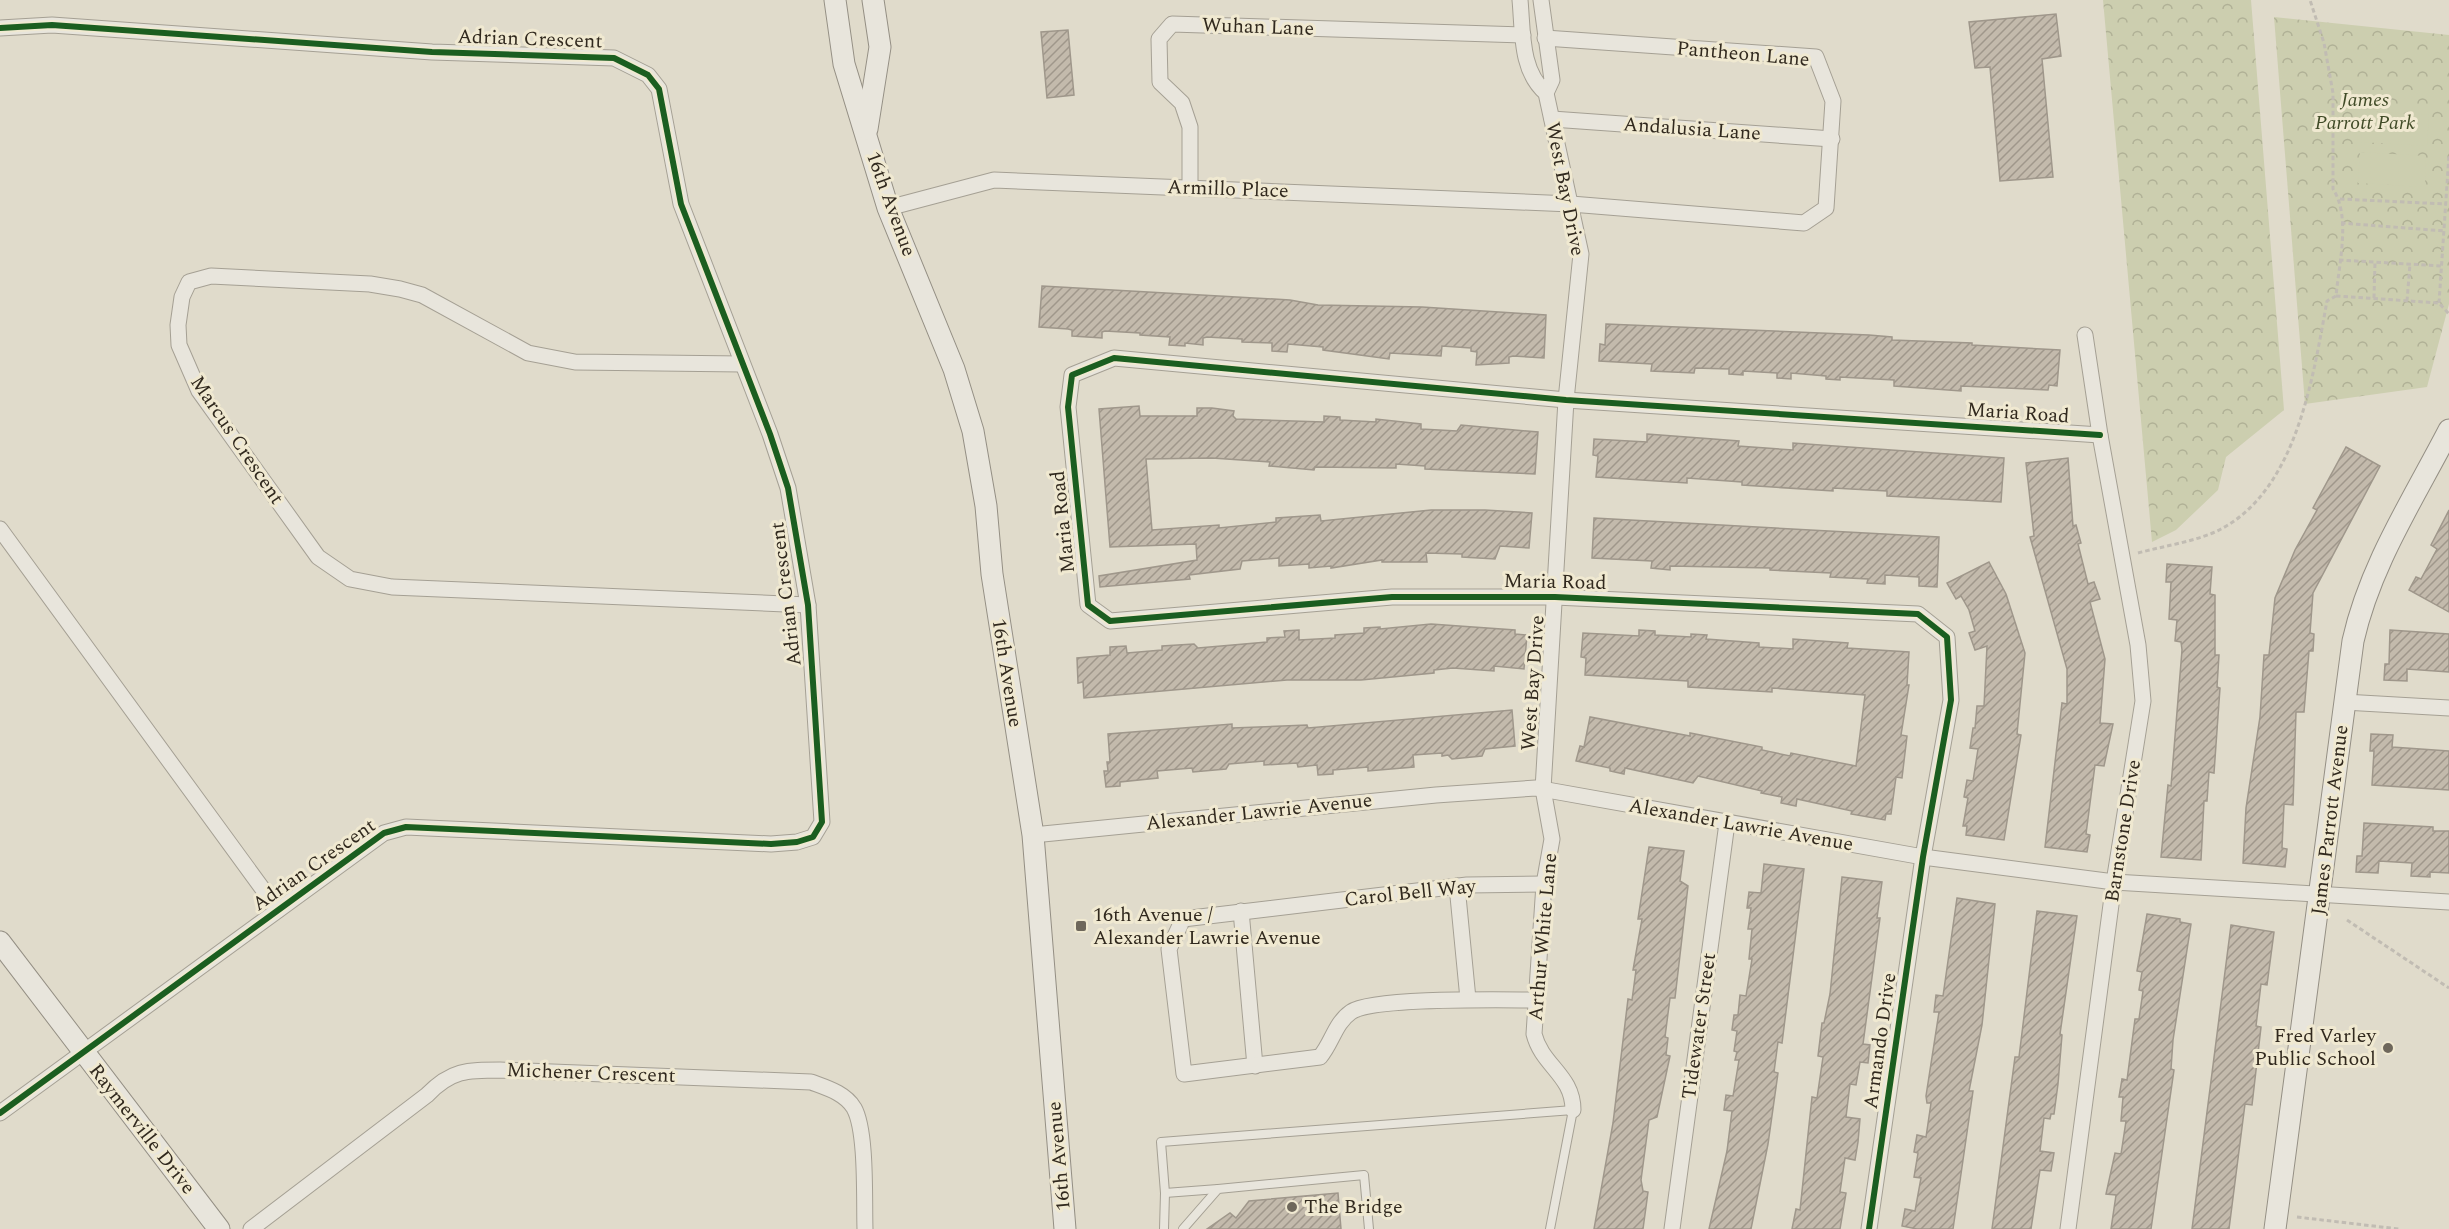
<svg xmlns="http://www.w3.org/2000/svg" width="2449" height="1229" font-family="Spectral,serif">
<defs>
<pattern id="forest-crowns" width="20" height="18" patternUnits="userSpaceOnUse" patternTransform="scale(1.5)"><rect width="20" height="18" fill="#ccceaf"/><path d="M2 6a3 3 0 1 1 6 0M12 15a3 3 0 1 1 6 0" fill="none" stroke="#b0b196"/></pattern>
<pattern id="building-hatch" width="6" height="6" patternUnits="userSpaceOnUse" patternTransform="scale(1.5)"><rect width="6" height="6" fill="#c3baac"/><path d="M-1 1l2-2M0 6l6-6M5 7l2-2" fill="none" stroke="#9f978b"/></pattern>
</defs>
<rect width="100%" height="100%" fill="#e0dbcb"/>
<g fill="url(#forest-crowns)">
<polygon points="2103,0 2251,0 2284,410 2226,457 2218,490 2176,530 2152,542"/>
<polygon points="2274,17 2449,35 2449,304 2427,387 2305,404"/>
</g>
<g fill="#ccceaf">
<polygon points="2363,111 2429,115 2427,146 2361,142"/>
<polygon points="2360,152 2426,156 2425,187 2358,183"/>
</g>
<g fill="url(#building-hatch)" stroke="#9f978b" stroke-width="1.5">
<polygon points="2056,14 2061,56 2042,59 2053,177 2000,181 1990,67 1975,68 1969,22"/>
<polygon points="1068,30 1074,95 1047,98 1041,32"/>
<polygon points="1042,286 1290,300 1318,305 1422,307 1546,315 1544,358 1513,356 1509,357 1509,363 1476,365 1477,352 1471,351 1471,348 1442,346 1441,356 1390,353 1389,359 1323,350 1323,347 1288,344 1287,352 1272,351 1272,343 1242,342 1242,339 1207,337 1203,338 1203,345 1185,343 1185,346 1169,345 1170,337 1140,335 1140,333 1105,331 1102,332 1102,338 1072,336 1072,330 1068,329 1039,327"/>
<polygon points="1606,324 1869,335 1892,337 1892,340 1972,343 1972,345 2060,350 2057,386 2049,385 2048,390 1961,386 1961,391 1894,386 1894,380 1840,377 1840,380 1826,379 1826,376 1791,373 1791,379 1777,378 1777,373 1743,371 1743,375 1729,374 1729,369 1695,368 1694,373 1651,371 1652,364 1599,361 1600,344 1605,345"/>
<polygon points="1139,406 1140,416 1197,416 1197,408 1212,408 1234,411 1233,416 1236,419 1324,422 1324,416 1340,417 1340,420 1376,422 1376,419 1421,424 1421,429 1457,431 1461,425 1538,432 1535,474 1425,469 1425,466 1396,464 1396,468 1315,467 1314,470 1269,466 1270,462 1212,458 1146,459 1152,530 1219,525 1219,528 1276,522 1276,518 1320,515 1321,521 1431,510 1485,510 1532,513 1529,548 1500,546 1495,559 1462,557 1462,554 1426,553 1427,562 1382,562 1382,560 1331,568 1331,566 1309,568 1309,564 1279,566 1279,558 1242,561 1240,569 1189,575 1190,579 1100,587 1099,576 1197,560 1196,544 1110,547 1099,409"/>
<polygon points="1647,434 1739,441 1738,446 1793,450 1793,443 2004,458 2001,502 1887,496 1887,491 1833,488 1833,491 1742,485 1742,482 1687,478 1687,483 1596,477 1598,456 1593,455 1594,439 1647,442"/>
<polygon points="2346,447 2380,466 2313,593 2310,633 2314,634 2313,651 2309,651 2304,712 2296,712 2293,805 2284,804 2282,848 2287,849 2285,867 2243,863 2246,808 2260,717 2264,655 2269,655 2275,598 2295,550 2317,510 2313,508"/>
<polygon points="2068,458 2073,526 2076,525 2081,543 2078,544 2088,584 2094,582 2100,599 2090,602 2105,659 2100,723 2113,724 2104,766 2095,765 2086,834 2090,835 2087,852 2045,847 2062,703 2067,704 2067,669 2030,537 2034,536 2026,463"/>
<polygon points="2449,510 2449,612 2409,590 2416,577 2421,579 2437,549 2431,545"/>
<polygon points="1594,518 1939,537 1937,587 1919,586 1919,577 1885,575 1885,584 1867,583 1868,579 1830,577 1831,573 1770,570 1770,568 1670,566 1670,570 1651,568 1652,561 1592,558"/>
<polygon points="1989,562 2006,594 2025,653 2017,734 2021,735 2004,840 1966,835 1967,826 1963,826 1968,798 1964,797 1967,780 1973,781 1978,749 1970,748 1973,728 1975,728 1977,706 1984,706 1987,646 1975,650 1969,633 1975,631 1969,610 1961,596 1956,599 1947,583"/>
<polygon points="2167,564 2212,567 2210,594 2215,595 2215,655 2219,655 2217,687 2220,688 2214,773 2209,772 2207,801 2204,801 2201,860 2161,857 2168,785 2171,786 2182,650 2181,642 2175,641 2177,620 2169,619 2171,582 2166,582"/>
<polygon points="1431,624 1515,630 1515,634 1527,635 1524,669 1494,666 1494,671 1453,668 1434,670 1434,673 1361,680 1287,680 1084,698 1083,682 1078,683 1077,658 1110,655 1110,647 1126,646 1127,653 1162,650 1162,646 1194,644 1198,648 1267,642 1267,638 1285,637 1284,631 1299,630 1299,640 1335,638 1335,635 1364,633 1364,628 1380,627 1380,629"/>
<polygon points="1639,630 1655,631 1655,635 1691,637 1691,634 1707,635 1706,639 1759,643 1759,647 1793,649 1793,639 1848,643 1847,648 1909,652 1907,685 1909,685 1901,735 1907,736 1902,778 1896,777 1891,814 1886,814 1885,820 1851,814 1852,811 1797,799 1796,806 1781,803 1782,797 1761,793 1762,791 1698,776 1693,783 1625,768 1624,774 1610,771 1610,768 1576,761 1580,746 1584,747 1590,717 1690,736 1690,733 1762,747 1762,750 1790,756 1791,753 1856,766 1865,695 1772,688 1772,692 1688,687 1688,681 1585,675 1586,658 1581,657 1583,633 1639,636"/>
<polygon points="2390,630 2449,634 2449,672 2407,669 2407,681 2384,680 2385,664 2389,664"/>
<polygon points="1512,710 1515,746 1485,749 1482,756 1452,759 1448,755 1442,756 1442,753 1413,755 1414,767 1368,771 1368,767 1333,770 1333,774 1318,775 1317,765 1298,767 1297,763 1264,765 1264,761 1229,764 1226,769 1193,772 1192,768 1157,771 1158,778 1120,782 1120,786 1106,787 1104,771 1108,771 1107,762 1110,762 1108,734 1232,724 1232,728 1307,725 1308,728"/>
<polygon points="2371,734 2393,735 2392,747 2449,751 2449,790 2372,785 2374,751 2370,751"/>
<polygon points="2364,823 2433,827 2433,831 2449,831 2449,873 2430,872 2430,877 2411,876 2412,863 2379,861 2378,873 2356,872 2357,856 2362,856"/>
<polygon points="1649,847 1684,851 1680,881 1688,886 1675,998 1670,998 1665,1037 1668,1038 1666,1055 1670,1056 1657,1117 1649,1120 1641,1180 1643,1191 1648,1192 1643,1229 1594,1229 1613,1123 1628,999 1632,1000 1636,970 1633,970 1642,919 1638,919"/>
<polygon points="1764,864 1804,869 1782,1043 1778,1042 1774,1072 1778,1073 1768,1144 1751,1229 1709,1229 1727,1151 1732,1111 1724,1110 1726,1095 1733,1096 1739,1060 1735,1060 1737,1052 1734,1051 1737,1031 1732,1030 1734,1015 1738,1015 1740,995 1746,996 1752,959 1749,959 1752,929 1748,929 1751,908 1747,908 1749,892 1761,893"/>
<polygon points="1842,877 1882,882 1877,918 1880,918 1863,1044 1870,1045 1868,1063 1860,1062 1856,1085 1850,1084 1846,1117 1860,1119 1858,1142 1855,1160 1845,1158 1840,1192 1846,1193 1840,1229 1792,1229 1796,1209 1800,1210 1812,1097 1817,1098 1823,1057 1818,1056 1822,1023 1824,1023 1830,994"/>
<polygon points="1957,898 1995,904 1982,1025 1969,1091 1973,1091 1953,1229 1917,1229 1902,1226 1905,1209 1915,1211 1921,1178 1914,1177 1918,1153 1914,1152 1917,1135 1926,1137 1931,1103 1927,1103 1926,1096 1939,1012 1934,1012 1936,995 1943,996"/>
<polygon points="2037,911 2077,916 2060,1034 2062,1035 2058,1084 2054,1114 2051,1114 2050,1119 2044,1118 2040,1151 2054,1153 2051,1171 2040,1170 2031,1229 1992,1229 2015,1057 2019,1057"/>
<polygon points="2147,914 2180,919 2180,922 2191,924 2173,1040 2171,1069 2174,1070 2151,1229 2111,1229 2116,1195 2106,1194 2115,1153 2121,1154 2126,1121 2121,1121 2123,1097 2119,1097 2122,1079 2127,1080 2135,1019 2139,1019 2143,991 2139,990 2142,972 2137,971"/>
<polygon points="2231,925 2274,932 2267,985 2261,984 2256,1026 2261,1027 2252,1105 2245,1104 2229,1229 2192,1229"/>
<polygon points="1338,1193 1341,1229 1207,1229 1230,1213 1236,1218 1249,1201"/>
</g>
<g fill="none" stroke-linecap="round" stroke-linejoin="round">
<defs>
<g id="lane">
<polyline points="1165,1193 1218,1189"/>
<polyline points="1164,1229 1165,1193 1161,1142 1573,1110 1550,1229"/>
<polyline points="1183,1229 1218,1189 1364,1175 1369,1229"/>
</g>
<g id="street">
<path d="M1520,0C1523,31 1520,71 1546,93L1581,254L1566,400L1543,789L1552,839L1544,884L1534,1034C1542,1066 1573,1075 1573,1110"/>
<polyline points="1541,0 1552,80 1546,93"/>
<polyline points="0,28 52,25 432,52 614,58 648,75 659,89 681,204 770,434 788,488 808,605 822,822 813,837 797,842 771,844 406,827 384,833 0,1113"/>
<polyline points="1552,119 1832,139"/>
<polyline points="1190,188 1190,127 1182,103 1160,82 1159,39 1172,24 1523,35"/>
<polyline points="888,208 994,180 1571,204 1804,223 1826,208 1833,101 1816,57 1545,38"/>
<polyline points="742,364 575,362 528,353 422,295 400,289 370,284 211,276 189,282 182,297 178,325 179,345 199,391 318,557 350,579 392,587 808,605"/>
<polyline points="0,529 278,910"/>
<polyline points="2344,702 2449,708"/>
<polyline points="1033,835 1436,795 1536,788 1923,857 2114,882 2449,902"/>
<polyline points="1457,886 1468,999"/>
<polyline points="1241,911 1255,1066"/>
<path d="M1536,1000C1504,1000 1373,997 1351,1012C1335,1023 1332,1043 1320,1057L1184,1074L1169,949L1183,919L1467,885L1544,884"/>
<path d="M251,1229L427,1095C451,1070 467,1070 500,1070L811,1082C827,1088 845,1093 854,1108C867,1131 864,1201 865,1229"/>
<polyline points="1672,1229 1727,823"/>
<polyline points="1869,1229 1923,857 1951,700 1947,637 1918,614 1555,597 1392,597 1110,621 1088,605 1068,407 1072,375 1114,358 1566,400 2100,435"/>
<polyline points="2068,1229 2114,882 2143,701 2138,645 2100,435 2085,335"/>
</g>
<g id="secondary">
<polyline points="835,0 844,64 888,208 954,369 973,431 986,506 992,574 1033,835 1065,1229"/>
<polyline points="867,129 880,47 873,0"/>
<polyline points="0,942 219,1229"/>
<path d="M2275,1229L2353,641C2370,565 2414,498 2449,430"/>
</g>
</defs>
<use href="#lane" stroke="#a5a094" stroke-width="10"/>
<use href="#street" stroke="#a5a094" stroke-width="17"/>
<use href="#secondary" stroke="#948f84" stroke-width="23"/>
<g stroke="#c1bcb3" stroke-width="3" stroke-dasharray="4.5 3" stroke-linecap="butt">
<polyline points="2340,199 2446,204"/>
<polyline points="2341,223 2445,231"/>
<polyline points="2339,260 2442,266"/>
<polyline points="2336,296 2439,303 2449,314"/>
<polyline points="2374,298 2375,262"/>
<polyline points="2407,301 2410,264"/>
<polyline points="2439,303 2449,155"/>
<path d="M2138,553C2163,546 2199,541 2221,529C2297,489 2313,377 2327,301L2336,296C2339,264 2351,216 2333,189V93L2324,43L2310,0"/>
<polyline points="2347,920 2449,988"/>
<polyline points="2297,1217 2399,1229"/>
</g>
<use href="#lane" stroke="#e8e5dc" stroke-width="8"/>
<use href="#street" stroke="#e8e5dc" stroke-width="15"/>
<use href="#secondary" stroke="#e8e5dc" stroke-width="21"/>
<defs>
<g id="cycleway">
<polyline points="0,28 52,25 432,52 614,58 648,75 659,89 681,204 770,434 788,488 808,605 822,822 813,837 797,842 771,844 406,827 384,833 0,1113"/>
<polyline points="1869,1229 1923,857 1951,700 1947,637 1918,614 1555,597 1392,597 1110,621 1088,605 1068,407 1072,375 1114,358 1566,400 2100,435"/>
</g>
</defs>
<use href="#cycleway" stroke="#f0e9d1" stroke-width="10"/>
<use href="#cycleway" stroke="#1b5e20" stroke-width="6"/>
</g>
<g fill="#6e675b" stroke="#f0e9d1" stroke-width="2">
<rect x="1075" y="920" width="12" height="12" rx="3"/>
<circle cx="2388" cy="1048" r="6"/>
<circle cx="1292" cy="1207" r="6"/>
</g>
<g text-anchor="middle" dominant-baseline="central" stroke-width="6" stroke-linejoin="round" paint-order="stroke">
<g font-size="20" fill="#31291e" stroke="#f0e9d1">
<text transform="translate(1258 27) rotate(2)">Wuhan Lane</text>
<text transform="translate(530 39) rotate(2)">Adrian Crescent</text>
<text transform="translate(1743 54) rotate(5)">Pantheon Lane</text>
<text transform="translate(1692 129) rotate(4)">Andalusia Lane</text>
<text transform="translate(1228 189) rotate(2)">Armillo Place</text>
<text transform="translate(1565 189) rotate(79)">West Bay Drive</text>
<text transform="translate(891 204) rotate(70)">16th Avenue</text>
<text transform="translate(2018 413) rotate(4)">Maria Road</text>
<text transform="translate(237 440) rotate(56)">Marcus Crescent</text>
<text transform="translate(1063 522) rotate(-96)">Maria Road</text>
<text transform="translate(1555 582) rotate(1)">Maria Road</text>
<text transform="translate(786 594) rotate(-97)">Adrian Crescent</text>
<text transform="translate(1007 673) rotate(81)">16th Avenue</text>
<text transform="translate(1533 683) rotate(-86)">West Bay Drive</text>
<text transform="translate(1259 812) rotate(-6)">Alexander Lawrie Avenue</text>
<text transform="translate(2330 820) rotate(-83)">James Parrott Avenue</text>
<text transform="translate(1741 825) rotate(10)">Alexander Lawrie Avenue</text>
<text transform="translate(2123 831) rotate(-81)">Barnstone Drive</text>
<text transform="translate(314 865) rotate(-35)">Adrian Crescent</text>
<text transform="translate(1410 893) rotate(-6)">Carol Bell Way</text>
<text transform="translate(1543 937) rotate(-85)">Arthur White Lane</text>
<text transform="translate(1699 1026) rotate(-82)">Tidewater Street</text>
<text transform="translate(1880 1041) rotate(-82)">Armando Drive</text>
<text transform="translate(591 1073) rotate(2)">Michener Crescent</text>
<text transform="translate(142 1129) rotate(52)">Raymerville Drive</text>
<text transform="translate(1059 1156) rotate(-95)">16th Avenue</text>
</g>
<g font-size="20" font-style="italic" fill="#404b27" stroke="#f0e9d1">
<text x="2365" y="100">James<tspan x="2365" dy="23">Parrott Park</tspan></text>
</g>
<g font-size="20" fill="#31291e" stroke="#f0e9d1" text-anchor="start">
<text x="1093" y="915">16th Avenue /<tspan x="1093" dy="23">Alexander Lawrie Avenue</tspan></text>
<text x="2376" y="1036" text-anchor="end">Fred Varley<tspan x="2376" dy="23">Public School</tspan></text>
<text x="1304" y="1207">The Bridge</text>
</g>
</g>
</svg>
